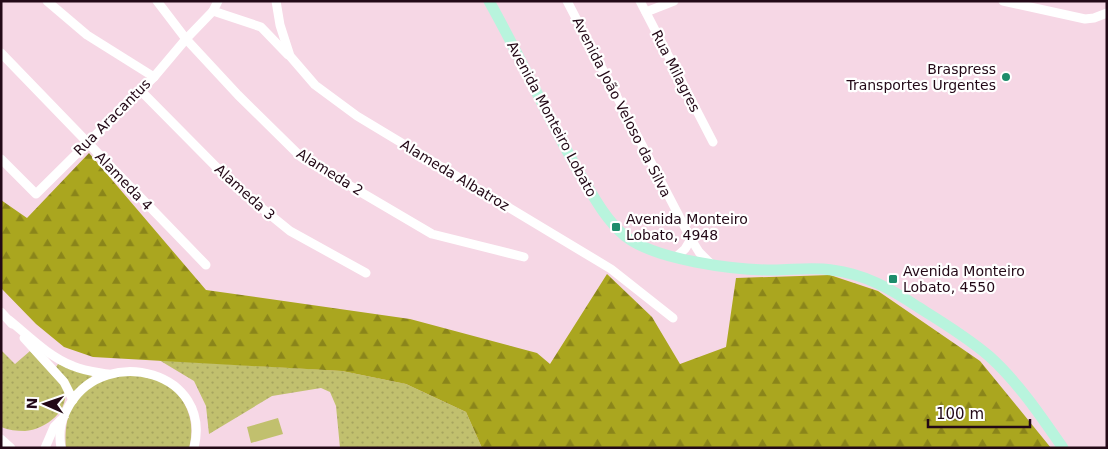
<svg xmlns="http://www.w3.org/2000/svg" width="1108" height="449" font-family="'DejaVu Sans',sans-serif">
<defs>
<pattern id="grass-dots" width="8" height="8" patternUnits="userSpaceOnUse" patternTransform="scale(1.25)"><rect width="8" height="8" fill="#c1c06e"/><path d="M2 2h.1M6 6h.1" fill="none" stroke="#a6a45f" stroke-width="1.8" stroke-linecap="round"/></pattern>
<pattern id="forest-firs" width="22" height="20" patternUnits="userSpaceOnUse" patternTransform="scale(1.25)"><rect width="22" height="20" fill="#aaa61f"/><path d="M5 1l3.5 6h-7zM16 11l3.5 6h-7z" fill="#8a851a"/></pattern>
</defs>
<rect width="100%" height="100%" fill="#f6d7e5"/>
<g fill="url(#grass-dots)">
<path d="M1,350L15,364L30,351L63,387C73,409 45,430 25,431C16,431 9,430 1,427Z"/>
<polygon points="159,360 342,371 406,384 466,412 482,448 340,448 336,406 330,392 321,388 272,396 209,434 206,406 194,381"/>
<polygon points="58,364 92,375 91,379 75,391 72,391 56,367"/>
<path d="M117,375C128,376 142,374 152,377C182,387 198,418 189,448H66C64,421 69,402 92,386C99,381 109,379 117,375Z"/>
</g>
<polygon fill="url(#forest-firs)" points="89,153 206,290 410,319 537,353 550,364 607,274 652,317 680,364 726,347 736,278 830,275 878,291 980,361 1051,448 482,448 466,412 406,384 342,371 93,357 64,347 36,324 1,288 1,200 27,218"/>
<polygon fill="#c1c06e" points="278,418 283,434 251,443 247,427"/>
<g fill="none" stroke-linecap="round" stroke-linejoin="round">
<g stroke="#fff" stroke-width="9">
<polyline points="47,1 87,35 154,77"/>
<polyline points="157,1 186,39 238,95 301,157 432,234 524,257"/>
<polyline points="276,1 280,25 290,56 315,85 357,116 611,269 673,318"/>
<polyline points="567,1 691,239 699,252 710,263"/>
<polyline points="640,1 713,142"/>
<polyline points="1003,1 1085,19 1094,18 1107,13"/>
<polyline points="213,11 261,27 288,55"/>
<polyline points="646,12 674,1"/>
<polyline points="1,53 206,265"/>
<polyline points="140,90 237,188 290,231 366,273"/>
<polyline points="1,159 36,194 154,77 186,39 213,11 218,1"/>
<polyline points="676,257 685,249 691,239"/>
<polyline points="1,312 12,324"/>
<path d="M9,320C29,336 49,357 73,366C84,371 96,372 108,374"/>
<polyline points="24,338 64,382 73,400"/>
<polyline points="1,439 11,448"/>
<polyline points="45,448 54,427 61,420"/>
<path d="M61,448C58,431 61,419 70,404C107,344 213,372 194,448"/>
</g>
<path stroke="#b8f4dd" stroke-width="11" d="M489,1C520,56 546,114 577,169C591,192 604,218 625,236C655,260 734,270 773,270C793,270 812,267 832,270C865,274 891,289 918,307C942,322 967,337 989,356C1018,382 1041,416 1063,448"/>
</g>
<g fill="#1d8c6b" stroke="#fff" stroke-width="2">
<circle cx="1006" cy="77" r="5"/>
<rect x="611" y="222" width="10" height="10" rx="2.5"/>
<rect x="888" y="274" width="10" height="10" rx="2.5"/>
</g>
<g text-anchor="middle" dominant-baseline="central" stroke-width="4.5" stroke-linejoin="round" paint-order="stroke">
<g font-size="14" fill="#230917" stroke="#fff" text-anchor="start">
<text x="996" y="69" text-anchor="end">Braspress<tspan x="996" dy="16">Transportes Urgentes</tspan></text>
<text x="626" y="219">Avenida Monteiro<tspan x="626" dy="16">Lobato, 4948</tspan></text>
<text x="903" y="271">Avenida Monteiro<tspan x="903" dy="16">Lobato, 4550</tspan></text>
</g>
<g font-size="14" fill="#230917" stroke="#fff">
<text transform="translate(676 71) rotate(63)">Rua Milagres</text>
<text transform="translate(622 107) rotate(63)">Avenida João Veloso da Silva</text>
<text transform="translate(112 117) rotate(-45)">Rua Aracantus</text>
<text transform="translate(552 119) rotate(62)">Avenida Monteiro Lobato</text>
<text transform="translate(330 172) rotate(32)">Alameda 2</text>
<text transform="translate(455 175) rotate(31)">Alameda Albatroz</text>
<text transform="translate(124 181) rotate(46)">Alameda 4</text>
<text transform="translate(245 192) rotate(42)">Alameda 3</text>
</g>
</g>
<rect width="1108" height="449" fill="none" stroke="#230917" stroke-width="5"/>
<g transform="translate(45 404) rotate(272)" stroke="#ffffff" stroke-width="4" paint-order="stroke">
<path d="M0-4L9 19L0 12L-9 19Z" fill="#230917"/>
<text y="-8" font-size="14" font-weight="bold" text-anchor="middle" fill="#230917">N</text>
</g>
<path d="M928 419v8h102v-8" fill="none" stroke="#230917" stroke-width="2.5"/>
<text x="936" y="419" font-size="15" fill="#230917" stroke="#ffffff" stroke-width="4" paint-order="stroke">100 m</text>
</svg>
